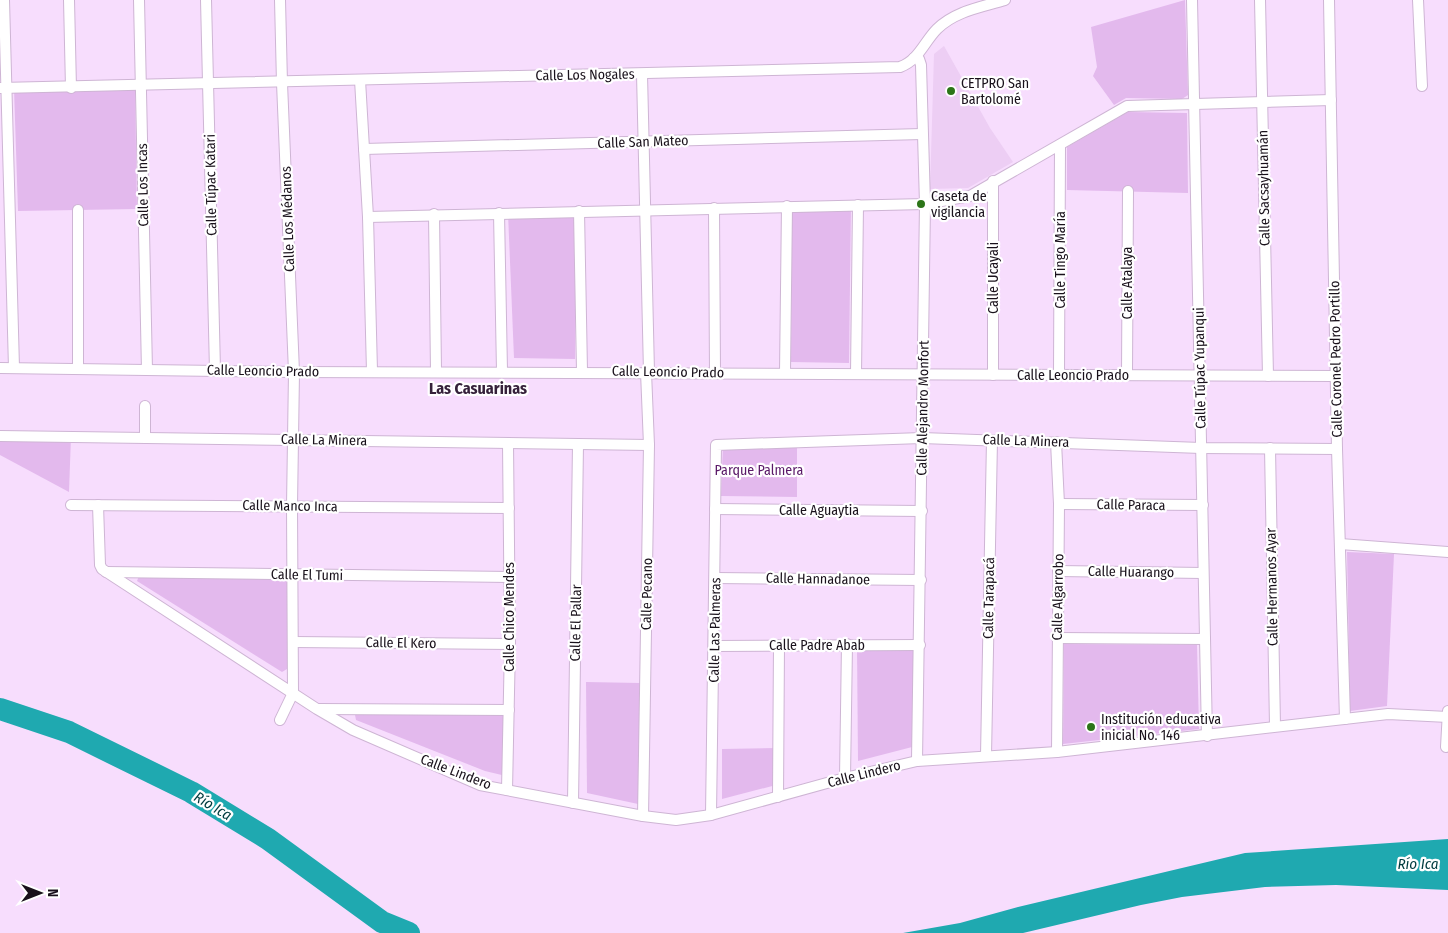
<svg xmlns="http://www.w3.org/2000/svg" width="1448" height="933" font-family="'Fira Sans Condensed',sans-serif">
<rect width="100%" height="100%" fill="#f7ddfd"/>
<polygon fill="#edcef4" points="944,46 990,128 1013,162 968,188 930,189 934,54"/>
<g fill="#e3b9ed">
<polygon points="1185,0 1188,95 1182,99 1126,98 1114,105 1093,76 1097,67 1091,27"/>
<polygon points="135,88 137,209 18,211 14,89"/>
<polygon points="1128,112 1187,113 1188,193 1067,190 1067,147"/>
<polygon points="851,205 849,363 791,362 792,207"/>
<polygon points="575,212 575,359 514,358 508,213"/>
<polygon points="0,434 71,436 69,492 0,455"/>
<polygon points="723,444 797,445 797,497 721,496"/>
<polygon points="1347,552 1394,554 1387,706 1350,711"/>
<polygon points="288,575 287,669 282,672 137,581 139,576"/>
<polygon points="1064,644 1197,645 1199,729 1063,744"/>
<polygon points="857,647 916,648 916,746 858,761"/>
<polygon points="586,682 640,683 641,800 638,804 587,793"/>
<polygon points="358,710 505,712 506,776 485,771 356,720 355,715"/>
<polygon points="776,748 776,785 722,799 722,749"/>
</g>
<polygon fill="#1fa9b0" points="1448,839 1448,890 1336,885 1265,887 1182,897 1141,905 1023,933 903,933 960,923 1018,907 1245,853"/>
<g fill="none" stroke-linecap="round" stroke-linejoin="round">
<polyline stroke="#1fa9b0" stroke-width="22" points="0,709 69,732 191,792 268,839 382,922 409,933"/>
<defs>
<g id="street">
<polyline points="4,0 14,368"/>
<polyline points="69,0 71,88"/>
<polyline points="139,0 147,370"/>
<polyline points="206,0 215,370"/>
<polyline points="1192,0 1207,736"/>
<polyline points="1260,0 1268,376"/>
<polyline points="1329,0 1337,449 1345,719"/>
<polyline points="1418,0 1422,86"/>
<polyline points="914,58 919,59 921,65 925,204 917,761"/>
<polyline points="642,74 649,372"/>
<polyline points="360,80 368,217 372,371"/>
<path d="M0,88L900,67C919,60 924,42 937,29C955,11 982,7 1005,0"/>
<polyline points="364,149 922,134"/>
<polyline points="993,181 993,375"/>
<polyline points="714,208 715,373"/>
<polyline points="78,210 78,369"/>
<polyline points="579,211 582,371"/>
<polyline points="499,213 502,371"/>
<polyline points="434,214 436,371"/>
<polyline points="368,217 925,204 970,196 1127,106 1331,100"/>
<polyline points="0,368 294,372 1336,376"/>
<polyline points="785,373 787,206"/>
<polyline points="856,374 858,205"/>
<polyline points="1059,375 1060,145"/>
<polyline points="1127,375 1128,191"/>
<polyline points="0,436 649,445"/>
<polyline points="145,438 145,406"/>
<polyline points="1056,442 1059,504 1057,752"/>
<polyline points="1270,448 1275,726"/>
<polyline points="1059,504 1203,505"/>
<polyline points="71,505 509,508"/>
<polyline points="98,505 100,565 102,569 317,709 353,730 480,785 643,816 676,820 711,815 845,778 917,761 1057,752 1388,714 1448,717"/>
<polyline points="715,509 922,511"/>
<polyline points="1340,544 1448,552"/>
<polyline points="1058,571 1203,573"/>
<polyline points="106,572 510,577"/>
<polyline points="715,578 921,580"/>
<polyline points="1057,638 1205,639"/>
<polyline points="293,642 510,644"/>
<polyline points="715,646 920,645"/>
<polyline points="318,709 509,710"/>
<polyline points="280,720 293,693 292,506 294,372 282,83 280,0"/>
<polyline points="1446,747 1448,711"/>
<polyline points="986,756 992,440"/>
<polyline points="845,778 847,644"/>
<polyline points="507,790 510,644 508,443"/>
<polyline points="778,797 779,645"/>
<polyline points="573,803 578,444"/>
<polyline points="711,815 716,445 922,438 1201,448 1337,449"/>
<polyline points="643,816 649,445 646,372"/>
</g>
</defs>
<use href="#street" stroke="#ceb5d4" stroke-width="12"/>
<use href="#street" stroke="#fff" stroke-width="10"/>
</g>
<g fill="#2c7518" stroke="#fff" stroke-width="2">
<circle cx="951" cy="91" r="5"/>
<circle cx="921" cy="204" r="5"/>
<circle cx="1091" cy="727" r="5"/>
</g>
<g text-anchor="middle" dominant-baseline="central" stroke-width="4.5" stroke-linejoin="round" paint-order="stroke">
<g font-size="14" fill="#19111b" stroke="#fff">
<text transform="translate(585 75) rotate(-1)">Calle Los Nogales</text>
<text transform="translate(643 142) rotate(-2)">Calle San Mateo</text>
<text transform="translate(143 185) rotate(-91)">Calle Los Incas</text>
<text transform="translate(211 185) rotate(-91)">Calle Túpac Katari</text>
<text transform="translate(1264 188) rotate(-91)">Calle Sacsayhuamán</text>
<text transform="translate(288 219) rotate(-92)">Calle Los Médanos</text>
<text transform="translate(1060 260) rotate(-90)">Calle Tingo María</text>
<text transform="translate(993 278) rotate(-90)">Calle Ucayali</text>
<text transform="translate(1127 283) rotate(-90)">Calle Atalaya</text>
<text transform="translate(1336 359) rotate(-91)">Calle Coronel Pedro Portillo</text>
<text transform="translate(1200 368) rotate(-91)">Calle Túpac Yupanqui</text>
<text transform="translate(263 371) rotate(1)">Calle Leoncio Prado</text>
<text transform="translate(668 372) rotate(1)">Calle Leoncio Prado</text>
<text x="1073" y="375">Calle Leoncio Prado</text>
<text transform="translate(923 408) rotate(-89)">Calle Alejandro Monfort</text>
<text transform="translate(324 440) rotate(1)">Calle La Minera</text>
<text transform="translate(1026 441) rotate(2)">Calle La Minera</text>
<text transform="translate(1131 505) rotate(1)">Calle Paraca</text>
<text transform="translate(290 506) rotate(1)">Calle Manco Inca</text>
<text x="819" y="510">Calle Aguaytia</text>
<text transform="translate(1131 572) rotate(1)">Calle Huarango</text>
<text transform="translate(307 575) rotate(1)">Calle El Tumi</text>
<text transform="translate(818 579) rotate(1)">Calle Hannadanoe</text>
<text transform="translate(1272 587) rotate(-91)">Calle Hermanos Ayar</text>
<text transform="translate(647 594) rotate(-89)">Calle Pecano</text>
<text transform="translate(1058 597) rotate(-89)">Calle Algarrobo</text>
<text transform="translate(989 598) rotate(-89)">Calle Tarapacá</text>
<text transform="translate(509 617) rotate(-90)">Calle Chico Mendes</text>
<text transform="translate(576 623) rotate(-89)">Calle El Pallar</text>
<text transform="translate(715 630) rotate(-89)">Calle Las Palmeras</text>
<text transform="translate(401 643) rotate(1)">Calle El Kero</text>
<text x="817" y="645">Calle Padre Abab</text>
<text transform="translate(456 772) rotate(21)">Calle Lindero</text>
<text transform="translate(864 774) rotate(-14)">Calle Lindero</text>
</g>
<g font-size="14" fill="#19111b" stroke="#fff" text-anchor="start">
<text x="961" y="83">CETPRO San<tspan x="961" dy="16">Bartolomé</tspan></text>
<text x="931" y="196">Caseta de<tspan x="931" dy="16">vigilancia</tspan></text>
<text x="1101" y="719">Institución educativa<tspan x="1101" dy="16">inicial No. 146</tspan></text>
</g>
<g font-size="14" fill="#5a1968" stroke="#fff">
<text x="759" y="470">Parque Palmera</text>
</g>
<g font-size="15" font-style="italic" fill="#003c3f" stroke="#fff">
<text transform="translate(213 806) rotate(31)">Río Ica</text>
<text x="1418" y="864">Río Ica</text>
</g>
<g font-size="16" font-weight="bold" fill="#35213a" stroke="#fff">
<text x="478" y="388">Las Casuarinas</text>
</g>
</g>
<g transform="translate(40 893) rotate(90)" stroke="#ffffff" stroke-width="4" paint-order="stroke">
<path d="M0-4L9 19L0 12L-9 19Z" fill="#19111b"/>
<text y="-8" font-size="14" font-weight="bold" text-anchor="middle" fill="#19111b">N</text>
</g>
</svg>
